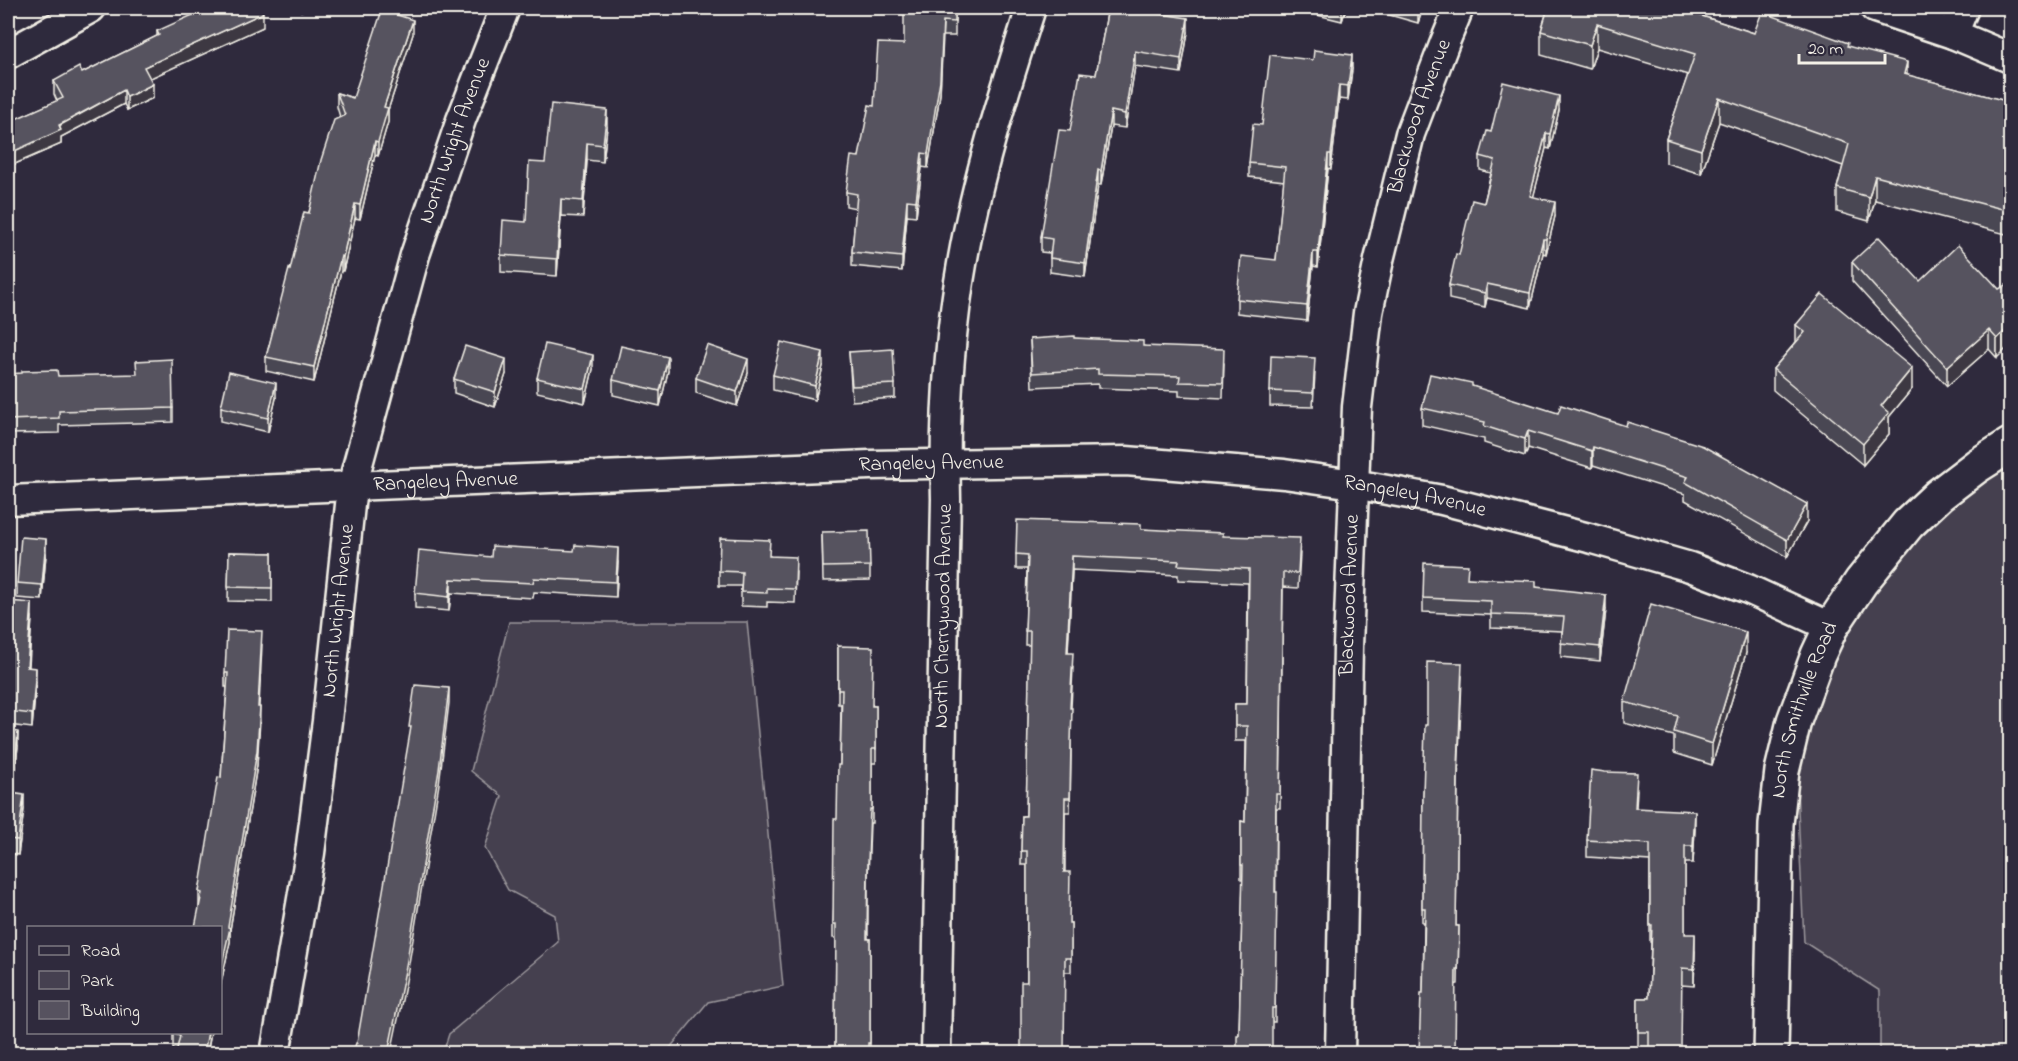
<svg xmlns="http://www.w3.org/2000/svg" width="2018" height="1061" font-family="'Indie Flower',sans-serif">
<rect width="100%" height="100%" fill="#2f2a3d"/>
<filter id="ink" filterUnits="userSpaceOnUse"><feTurbulence type="fractalNoise" baseFrequency=".0167" numOctaves="2"/><feDisplacementMap in="SourceGraphic" scale="12" xChannelSelector="R" yChannelSelector="G"/><feConvolveMatrix kernelMatrix="1 2 1 2 8 2 1 2 1" color-interpolation-filters="sRGB"/></filter>
<g filter="url(#ink)">
<g fill="#454050" stroke="#9c989c" stroke-width="1.5">
<polygon points="2010,445 2010,1053 1880,1053 1880,991 1804,942 1794,721 1861,581"/>
<polygon points="509,622 747,622 783,986 708,1002 669,1049 669,1053 443,1053 449,1034 558,942 555,915 508,890 485,848 502,796 471,771"/>
</g>
<g fill="none" stroke-linecap="round" stroke-linejoin="round">
<defs>
<g id="minor">
<polyline points="1875,8 1953,34 2010,58"/>
<polyline points="1953,34 1964,8"/>
<polyline points="8,54 91,8"/>
<path id="s1" d="M8,500L870,465L1126,461L1284,474L1354,484L1442,500L1589,538L1690,567L1748,589L1831,627"/>
<path id="s2" d="M275,1054L310,853L327,721L352,486L415,255L461,120L505,8"/>
<path id="s3" d="M936,1054L946,499C944,420 949,336 963,258C978,173 1005,90 1031,8"/>
<path id="s4" d="M1340,1054L1348,647L1357,407L1368,313L1379,260L1410,134L1445,42L1459,8"/>
</g>
<g id="major">
<path id="s5" d="M1771,1054L1776,824L1782,771L1794,721L1818,655L1831,627L1861,582L1908,524L1939,495L1977,466L2010,445"/>
</g>
</defs>
<use href="#minor" stroke="#f4f1e8" stroke-width="33"/>
<use href="#major" stroke="#f4f1e8" stroke-width="38"/>
<use href="#minor" stroke="#2f2a3d" stroke-width="28"/>
<use href="#major" stroke="#2f2a3d" stroke-width="33"/>
</g>
<g fill="#4a4752" stroke="#f4f1e8" stroke-width="1.5">
<polygon points="955,8 955,36 943,36 940,94 928,168 922,167 916,216 907,215 902,271 852,266 852,252 856,208 846,206 846,192 859,157 874,106 904,44"/>
<polygon points="1108,8 1188,32 1181,73 1135,66 1125,128 1111,126 1101,185 1098,185 1085,277 1050,272 1050,253 1041,252 1041,237 1070,131 1096,75"/>
<polygon points="1289,8 1346,8 1342,21"/>
<polygon points="1365,8 1423,8 1418,23"/>
<polygon points="1548,8 1688,8 1687,11 1754,33 1848,46 1907,75 2010,102 2010,238 2010,235 1875,200 1869,221 1837,212 1837,188 1843,166 1719,122 1701,174 1666,163 1666,139 1688,75 1597,48 1590,69 1541,55 1541,31"/>
<polygon points="263,27 150,78 153,98 127,110 124,104 61,137 61,144 12,165 14,182 8,185 11,121 57,101 54,94 54,81 82,73 157,36 157,31"/>
<polygon points="413,34 388,110 388,122 378,156 375,155 360,219 355,218 343,271 341,271 314,382 266,371 266,357 290,270 340,117 337,107 337,93 353,98"/>
<polygon points="1352,69 1348,100 1339,99 1331,169 1328,168 1318,267 1313,266 1307,321 1237,313 1237,299 1276,260 1284,181 1249,177 1249,163 1262,125"/>
<polygon points="1559,110 1550,149 1546,148 1533,197 1555,216 1546,254 1543,253 1530,308 1487,298 1485,307 1449,299 1449,285 1459,255 1484,203 1491,173 1480,170 1480,156 1491,132"/>
<polygon points="607,127 603,162 587,160 583,217 561,216 557,276 501,272 501,255 526,222 545,163"/>
<polygon points="1852,262 1920,281 1999,289 1997,358 1989,349 1947,386 1852,281"/>
<polygon points="1796,325 1912,389 1889,417 1889,434 1863,465 1773,390 1773,369 1796,342"/>
<polygon points="1074,338 1143,346 1224,363 1223,398 1179,396 1179,391 1098,388 1098,384 1032,387 1030,339"/>
<polygon points="849,352 895,384 895,398 852,401"/>
<polygon points="823,366 815,400 773,390 773,375"/>
<polygon points="593,369 585,403 537,392 537,378"/>
<polygon points="668,371 660,406 613,395 613,380"/>
<polygon points="748,373 737,406 696,393 696,378"/>
<polygon points="1315,373 1313,407 1270,406 1270,391"/>
<polygon points="8,374 58,376 173,408 173,422 59,425 59,433 8,434"/>
<polygon points="506,374 495,407 454,393 454,379"/>
<polygon points="1472,386 1807,521 1787,557 1685,500 1685,494 1593,465 1592,468 1528,448 1525,456 1484,443 1484,439 1422,425 1422,408"/>
<polygon points="276,398 268,432 221,421 221,407"/>
<polygon points="1141,529 1223,536 1300,553 1298,588 1283,587 1280,808 1276,808 1275,1022 1272,1022 1239,1035 1243,879 1241,879 1241,821 1245,822 1246,741 1235,741 1235,704 1247,704 1248,583 1178,580 1178,575 1072,570 1068,653 1073,667 1071,708 1071,757 1070,812 1065,812 1065,872 1069,923 1071,923 1071,972 1065,972 1027,982 1027,865 1021,865 1022,816 1026,816 1030,645 1025,645 1027,569 1016,569 1016,554"/>
<polygon points="822,532 870,566 870,580 823,581"/>
<polygon points="229,552 272,553 272,602 228,601"/>
<polygon points="46,554 42,600 17,598 17,583"/>
<polygon points="770,556 796,572 795,603 767,602 767,607 741,606 741,586 719,586 719,571"/>
<polygon points="491,557 618,562 616,597 534,592 533,598 451,593 449,611 415,608 415,593"/>
<polygon points="1468,578 1536,587 1606,609 1600,661 1561,657 1562,631 1491,628 1491,615 1423,612 1423,598"/>
<polygon points="8,601 32,617 29,667 36,682 32,728 8,725"/>
<polygon points="262,645 259,707 260,721 257,765 230,930 230,942 220,987 220,927 199,907 199,892 221,778 227,687 225,687 225,673"/>
<polygon points="838,646 873,706 876,706 876,763 872,763 872,823 870,823 868,878 868,939 870,939 870,1053 835,1053 836,938 833,938 833,924 840,765 841,704 838,704"/>
<polygon points="1746,653 1712,765 1674,753 1674,736 1624,723 1624,702"/>
<polygon points="1462,677 1458,782 1456,926 1459,926 1458,984 1423,993 1424,922 1422,922 1423,796 1427,725"/>
<polygon points="8,730 18,746 13,793 24,809 18,855 8,853"/>
<polygon points="1637,790 1636,808 1695,828 1693,863 1685,863 1685,934 1695,951 1694,986 1682,985 1649,1049 1638,1049 1638,998 1649,998 1651,942 1650,942 1650,861 1587,857 1587,840"/>
<polygon points="211,1032 207,1053 176,1053 177,1050 173,1049 173,1034"/>
</g>
<g fill="#3c3942" stroke="#f4f1e8" stroke-width="1.5">
<polygon points="301,8 311,8 301,11"/>
<polygon points="1342,8 1346,8 1342,21"/>
<polygon points="1418,8 1423,8 1418,23"/>
<polygon points="1681,8 1688,8 1680,33"/>
<polygon points="263,13 263,27 144,81 144,67"/>
<polygon points="1188,18 1188,32 1181,73 1181,59"/>
<polygon points="413,20 413,34 388,110 388,122 378,156 378,142 384,107"/>
<polygon points="943,21 940,94 928,168 928,154"/>
<polygon points="1597,24 1597,48 1590,69 1590,45"/>
<polygon points="1135,51 1135,66 1125,128 1125,114"/>
<polygon points="1352,55 1352,69 1348,100 1348,86"/>
<polygon points="1907,62 1907,86 1904,74"/>
<polygon points="153,84 153,98 127,110 127,97"/>
<polygon points="1339,85 1339,99 1331,169 1331,154"/>
<polygon points="124,90 124,104 61,137 61,144 8,167 8,154"/>
<polygon points="1559,96 1559,110 1550,149 1550,134"/>
<polygon points="1719,98 1719,122 1701,174 1701,150"/>
<polygon points="607,110 607,127 603,162 603,145"/>
<polygon points="1111,111 1111,126 1101,185 1101,171"/>
<polygon points="1546,133 1546,148 1530,210 1530,196"/>
<polygon points="375,141 375,155 360,219 360,205"/>
<polygon points="587,143 587,160 583,217 583,201"/>
<polygon points="922,153 922,167 916,216 916,201"/>
<polygon points="1328,154 1328,168 1318,267 1318,252"/>
<polygon points="14,168 14,182 8,185 8,172"/>
<polygon points="1098,170 1098,185 1085,277 1085,263"/>
<polygon points="1875,176 1875,200 1869,221 1869,197"/>
<polygon points="561,199 561,216 557,276 557,259"/>
<polygon points="907,200 907,215 902,271 902,257"/>
<polygon points="1555,202 1555,216 1546,254 1546,239"/>
<polygon points="355,204 355,218 343,271 343,257"/>
<polygon points="1543,239 1543,253 1530,308 1530,293"/>
<polygon points="1313,252 1313,266 1307,321 1307,306"/>
<polygon points="341,256 341,271 314,382 314,367"/>
<polygon points="1487,284 1487,298 1485,307 1485,293"/>
<polygon points="2010,326 2010,345 1997,358 1997,339"/>
<polygon points="1989,330 1989,349 1947,386 1947,367"/>
<polygon points="823,352 823,366 815,400 815,386"/>
<polygon points="593,355 593,369 585,403 585,389"/>
<polygon points="668,357 668,371 660,406 660,391"/>
<polygon points="506,359 506,374 495,407 495,392"/>
<polygon points="748,359 748,373 737,406 737,392"/>
<polygon points="1912,368 1912,389 1889,417 1889,434 1863,465 1863,444 1881,406"/>
<polygon points="276,383 276,398 268,432 268,418"/>
<polygon points="1528,431 1528,448 1525,456 1525,439"/>
<polygon points="1593,447 1593,465 1592,468 1592,451"/>
<polygon points="1807,504 1807,521 1787,557 1787,540"/>
<polygon points="46,539 46,554 42,600 42,585"/>
<polygon points="618,548 618,562 616,597 616,582"/>
<polygon points="1072,556 1072,570 1067,667 1067,653"/>
<polygon points="451,579 451,593 449,611 449,597"/>
<polygon points="1606,595 1606,609 1600,661 1600,647"/>
<polygon points="32,603 32,617 27,681 27,667"/>
<polygon points="1746,632 1746,653 1712,765 1712,744"/>
<polygon points="36,668 36,682 32,728 32,714"/>
<polygon points="449,688 449,703 439,784 406,981 391,1053 388,1053"/>
<polygon points="260,707 257,765 230,930 230,942 220,987 220,973"/>
<polygon points="18,732 18,746 11,807 11,793"/>
<polygon points="24,795 24,809 18,855 18,840"/>
<polygon points="1695,811 1695,828 1693,863 1693,846"/>
<polygon points="1695,934 1695,951 1694,986 1694,969"/>
<polygon points="208,1032 211,1032 207,1053 204,1053"/>
</g>
<g fill="#56525f" stroke="#f4f1e8" stroke-width="1.5">
<polygon points="208,8 260,8 263,13 144,67 153,84 127,97 124,90 59,125 61,130 8,154 8,125 12,123 11,121 63,98 54,81 79,67 82,73 159,35 157,31"/>
<polygon points="904,8 955,8 955,22 943,21 940,80 928,154 922,153 916,201 907,200 902,257 852,252 857,194 846,192 851,156 859,157 869,105 874,106 878,43 904,44"/>
<polygon points="1108,8 1121,8 1188,18 1181,59 1135,51 1125,114 1111,111 1101,171 1098,170 1085,263 1050,258 1052,239 1041,237 1059,130 1070,131 1080,73 1096,75"/>
<polygon points="1548,8 1681,8 1680,9 1754,33 1762,12 1848,43 1847,46 1907,62 1904,74 2010,102 2010,211 1875,176 1869,197 1837,188 1849,144 1719,98 1701,150 1666,139 1695,54 1597,24 1590,45 1541,31"/>
<polygon points="382,10 413,20 384,107 388,108 378,142 375,141 360,205 355,204 343,257 341,256 314,367 266,357 289,269 290,270 304,212 309,213 321,160 334,120 345,115 337,93 353,98"/>
<polygon points="1314,50 1352,55 1348,86 1339,85 1331,154 1328,154 1318,252 1313,252 1307,306 1237,299 1241,256 1276,260 1285,167 1249,163 1253,124 1262,125 1270,55 1313,60"/>
<polygon points="1503,82 1559,96 1550,134 1546,133 1530,196 1555,202 1546,239 1543,239 1530,293 1487,284 1485,293 1449,285 1456,254 1459,255 1472,200 1484,203 1495,160 1480,156 1487,131 1491,132"/>
<polygon points="551,104 607,110 603,145 587,143 583,201 561,199 557,259 501,255 503,220 526,222 529,162 545,163"/>
<polygon points="8,157 14,168 8,172"/>
<polygon points="1879,237 1920,281 1958,245 1999,289 2010,283 2010,326 1997,339 1989,330 1947,367 1852,262"/>
<polygon points="1822,294 1912,368 1881,406 1889,413 1863,444 1773,369 1805,332 1796,325"/>
<polygon points="1074,336 1074,338 1143,341 1143,346 1224,349 1223,383 1179,382 1180,376 1098,374 1098,369 1032,373 1030,339"/>
<polygon points="781,342 823,352 815,386 773,375"/>
<polygon points="545,344 593,355 585,389 537,378"/>
<polygon points="707,345 748,359 737,392 696,378"/>
<polygon points="465,346 506,359 495,392 454,379"/>
<polygon points="621,346 668,357 660,391 613,380"/>
<polygon points="893,349 895,384 852,386 849,352"/>
<polygon points="1271,356 1315,358 1313,393 1270,391"/>
<polygon points="172,359 173,408 59,411 59,418 8,420 8,374 22,373 22,371 57,370 58,376 137,374 136,361"/>
<polygon points="229,372 276,383 268,418 221,407"/>
<polygon points="1430,374 1472,383 1472,386 1558,413 1561,405 1626,426 1627,422 1703,446 1807,504 1787,540 1685,482 1688,477 1593,447 1592,451 1528,431 1525,439 1484,426 1485,422 1422,408"/>
<polygon points="1017,520 1141,524 1141,529 1223,533 1223,536 1300,538 1298,573 1283,573 1280,794 1276,794 1275,892 1277,892 1275,1008 1272,1008 1272,1053 1237,1053 1237,1035 1239,1035 1243,865 1241,865 1241,821 1245,822 1247,726 1235,726 1235,704 1247,704 1249,569 1178,565 1179,561 1072,556 1067,653 1073,653 1070,708 1072,708 1071,743 1070,798 1065,798 1064,872 1070,872 1069,923 1071,923 1071,958 1065,958 1064,1053 1021,1053 1021,982 1027,982 1027,851 1021,851 1022,816 1026,816 1030,631 1025,631 1028,555 1016,554"/>
<polygon points="869,531 870,566 823,567 822,532"/>
<polygon points="21,537 46,539 42,585 17,583"/>
<polygon points="720,538 770,540 769,556 796,557 795,589 767,588 767,593 741,592 742,572 719,571"/>
<polygon points="575,545 618,548 616,582 534,578 533,583 451,579 449,597 415,593 419,550 491,557 492,546 574,551"/>
<polygon points="229,552 272,553 272,588 228,587"/>
<polygon points="1424,563 1468,565 1467,578 1536,581 1536,587 1606,595 1600,647 1561,643 1564,617 1491,614 1491,601 1423,598"/>
<polygon points="8,601 32,603 27,667 36,668 32,714 8,711 9,686 8,686"/>
<polygon points="1651,604 1746,632 1712,744 1674,732 1678,716 1624,702"/>
<polygon points="227,630 262,631 258,707 260,707 257,751 228,927 230,928 220,973 220,927 195,927 202,893 199,892 218,777 221,778 228,673 225,673"/>
<polygon points="838,646 873,647 872,706 876,706 876,749 872,749 872,809 870,809 868,863 867,939 870,939 870,1043 868,1043 868,1053 835,1053 836,924 833,924 834,819 837,819 838,765 840,765 842,690 838,690"/>
<polygon points="1427,662 1462,663 1458,768 1456,926 1459,926 1458,969 1456,969 1455,1053 1419,1053 1421,993 1423,993 1425,908 1422,908 1423,796 1425,725 1427,725"/>
<polygon points="415,685 449,688 439,770 406,966 388,1053 353,1053 356,1043 357,1043 411,727 409,727"/>
<polygon points="8,730 18,732 11,793 24,795 18,840 8,839"/>
<polygon points="1591,770 1605,772 1637,773 1635,808 1695,811 1693,846 1685,846 1685,934 1695,934 1694,969 1682,968 1681,1049 1683,1049 1683,1053 1649,1053 1649,1032 1638,1032 1638,998 1649,998 1652,925 1650,925 1650,844 1587,840"/>
<polygon points="173,1032 208,1032 204,1053 176,1053 180,1036 173,1034"/>
</g>
</g>
<g text-anchor="middle" dominant-baseline="central" stroke-width="5" stroke-linejoin="round" paint-order="stroke">
<g font-size="21" fill="#f4f1e8" stroke="#2f2a3d">
<text stroke="none"><textPath href="#s4" startOffset="945">Blackwood Avenue</textPath></text>
<text stroke="none"><textPath href="#s2" startOffset="934">North Wright Avenue</textPath></text>
<text stroke="none"><textPath href="#s1" startOffset="924">Rangeley Avenue</textPath></text>
<text stroke="none"><textPath href="#s1" startOffset="438">Rangeley Avenue</textPath></text>
<text stroke="none"><textPath href="#s1" startOffset="1410">Rangeley Avenue</textPath></text>
<text stroke="none"><textPath href="#s4" startOffset="459">Blackwood Avenue</textPath></text>
<text stroke="none"><textPath href="#s2" startOffset="448">North Wright Avenue</textPath></text>
<text stroke="none"><textPath href="#s3" startOffset="438">North Cherrywood Avenue</textPath></text>
<text stroke="none"><textPath href="#s5" startOffset="348">North Smithville Road</textPath></text>
</g>
</g>
<rect width="2018" height="1061" fill="none" stroke="#2f2a3d" stroke-width="30"/>
<rect x="15" y="15" width="1988" height="1031" fill="none" stroke="#f4f1e8" stroke-width="2" filter="url(#ink)"/>
<rect x="27" y="926" width="195" height="108" fill="#2f2a3d" stroke="#7e7a81" stroke-width="1.5"/>
<rect x="39" y="946" width="30" height="9" fill="#2f2a3d" stroke="#7e7a81" stroke-width="1.5"/>
<text x="81" y="956" font-size="18" fill="#f4f1e8">Road</text>
<rect x="39" y="971" width="30" height="18" fill="#454050" stroke="#7e7a81" stroke-width="1.5"/>
<text x="81" y="986" font-size="18" fill="#f4f1e8">Park</text>
<rect x="39" y="1001" width="30" height="18" fill="#56525f" stroke="#7e7a81" stroke-width="1.5"/>
<text x="81" y="1016" font-size="18" fill="#f4f1e8">Building</text>
<path d="M1799 54v9h86v-9" fill="none" stroke="#f4f1e8" stroke-width="3"/>
<text x="1808" y="54" font-size="18" fill="#f4f1e8" stroke="#2f2a3d" stroke-width="4.5" paint-order="stroke">20 m</text>
</svg>
